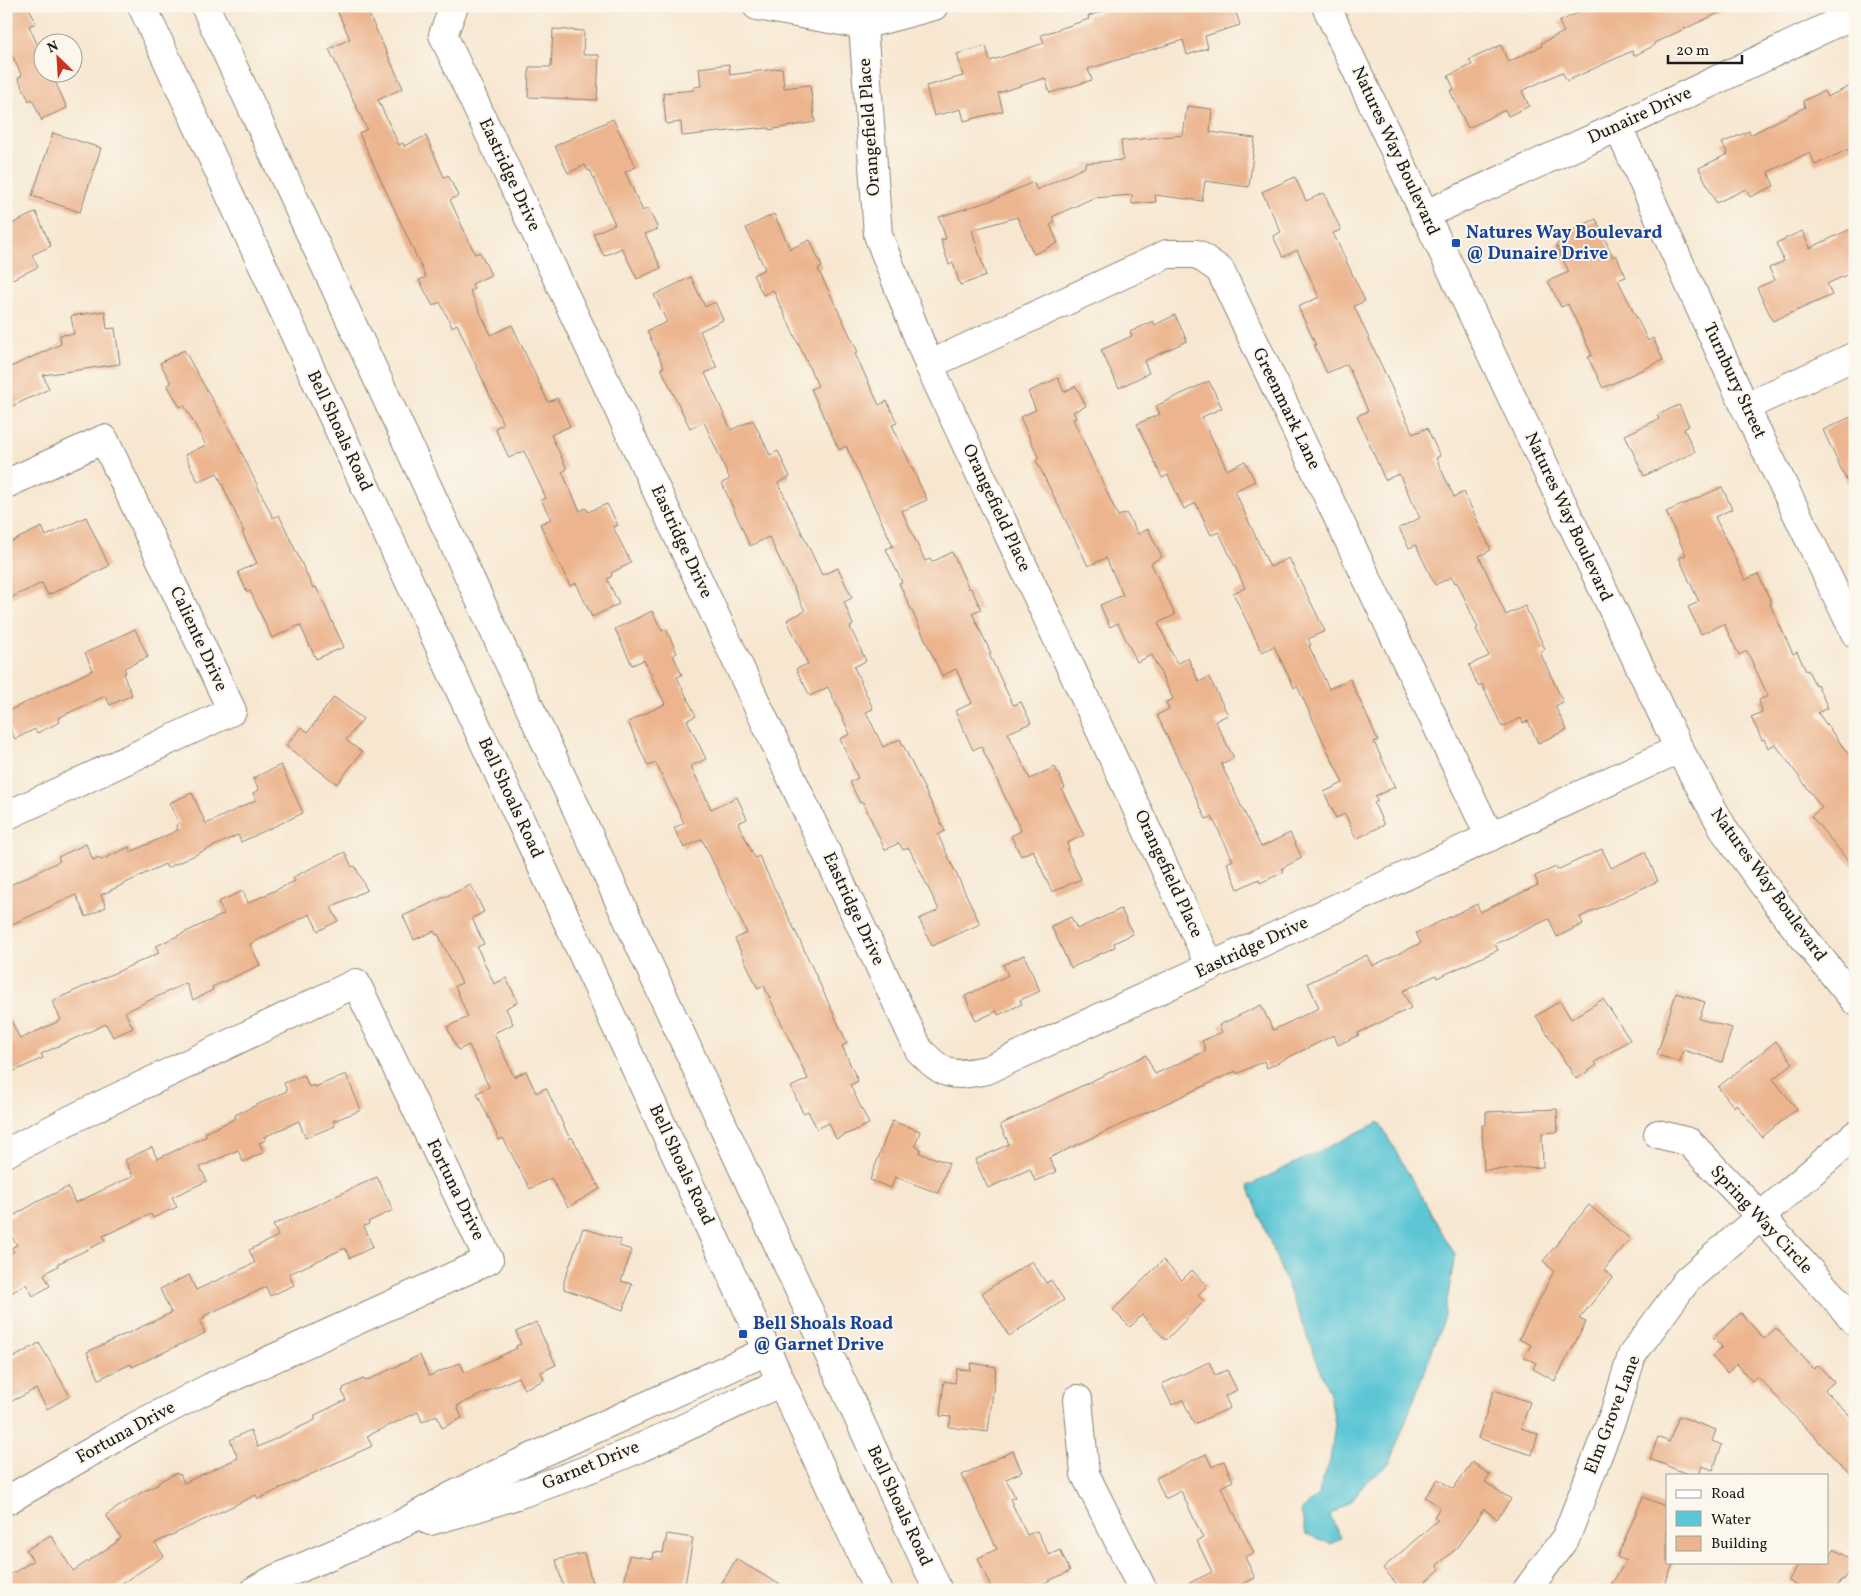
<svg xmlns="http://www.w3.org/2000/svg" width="1861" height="1596" font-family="Vollkorn,serif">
<rect width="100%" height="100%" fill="#fbf7ec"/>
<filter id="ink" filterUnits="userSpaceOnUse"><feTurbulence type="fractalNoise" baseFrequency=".02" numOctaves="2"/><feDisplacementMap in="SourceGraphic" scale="10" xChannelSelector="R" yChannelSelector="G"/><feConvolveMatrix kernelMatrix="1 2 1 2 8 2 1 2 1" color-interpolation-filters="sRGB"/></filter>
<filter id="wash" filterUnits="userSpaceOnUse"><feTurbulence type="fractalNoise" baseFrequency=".0096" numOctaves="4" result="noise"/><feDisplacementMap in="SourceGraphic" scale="20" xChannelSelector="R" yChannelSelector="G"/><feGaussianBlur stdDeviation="1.12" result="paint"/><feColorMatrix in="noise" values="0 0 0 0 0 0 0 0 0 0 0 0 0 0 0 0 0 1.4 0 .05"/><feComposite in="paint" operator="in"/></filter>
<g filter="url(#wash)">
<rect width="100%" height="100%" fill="#f7e7d1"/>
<polygon fill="#5bc6d5" stroke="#3c7178" points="1379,1122 1455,1255 1444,1319 1390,1463 1368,1480 1351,1501 1330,1515 1341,1538 1331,1544 1306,1534 1301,1511 1318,1494 1330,1461 1335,1424 1330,1394 1248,1186"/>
<g id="blocks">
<g fill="#ecb58f">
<polygon points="6,6 28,6 36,23 29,26 42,55 42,72 51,72 67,108 42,119 42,121 32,99 29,101 18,78 22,76 6,43"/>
<polygon points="335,6 365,6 403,88 378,100 399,145 403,143 404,146 426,136 444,177 448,175 458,196 450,200 475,254 480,252 491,275 472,284 474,289 470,291 491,335 512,325 548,402 557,398 570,426 551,435 567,469 562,472 580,511 586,508 588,512 607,504 618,525 613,527 631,563 611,573 612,576 607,579 619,604 592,617 576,583 570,586 540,524 551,519 541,500 546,498 524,451 509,458 495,428 503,424 457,324 452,327 440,302 433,306 419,280 426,277 359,133 367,129 329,49 350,39"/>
<polygon points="1119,6 1234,6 1240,25 1205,36 1208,48 1187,55 1183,40 1088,69 1092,80 1050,93 1045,78 998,93 1003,111 964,121 961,109 934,116 926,86 963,76 957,54 986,46 990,61 1044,43 1041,35 1089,19 1088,16"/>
<polygon points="1592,6 1734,6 1654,43 1655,45 1634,56 1632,51 1567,81 1562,72 1522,91 1529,106 1508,116 1505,110 1468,128 1450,91 1454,89 1448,76 1472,65 1469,60 1501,45 1508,62 1542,46 1541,43 1564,32 1559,22"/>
<polygon points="553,29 584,31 583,55 599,55 597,100 528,97 529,67 551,67"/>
<polygon points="729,64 730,75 782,68 784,88 810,85 815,122 769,130 769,128 757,129 757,128 682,136 681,122 666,124 663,93 694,90 694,87 701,86 699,68"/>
<polygon points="1855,84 1855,146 1815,165 1810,152 1768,172 1774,186 1750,197 1746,189 1716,203 1699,168 1728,154 1722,143 1749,131 1750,135 1805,107 1803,101 1824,91 1827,97"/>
<polygon points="1187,106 1212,109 1210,132 1255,138 1249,187 1205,181 1202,201 1155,195 1156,202 1132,204 1132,195 1093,198 1052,217 1055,222 1050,225 1058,243 1034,254 1017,217 972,230 986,276 960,285 953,263 949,265 941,240 946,239 939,217 993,200 1033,182 1037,190 1085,167 1085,163 1123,160 1121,141 1183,135"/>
<polygon points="613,119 636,167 625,172 643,211 648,208 658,229 645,234 661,268 637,279 622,248 604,256 593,234 615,224 590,170 588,171 585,165 568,173 555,146"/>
<polygon points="53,133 101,148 80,212 32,196"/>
<polygon points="1295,177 1306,201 1324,193 1341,230 1333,233 1365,301 1354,306 1413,434 1427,428 1440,456 1436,458 1454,497 1464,492 1491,550 1479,556 1506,615 1525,606 1545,649 1540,652 1563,702 1555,706 1567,730 1538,743 1528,721 1523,723 1521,718 1502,727 1482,684 1478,686 1469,665 1489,656 1476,629 1478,628 1457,582 1455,583 1452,577 1435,585 1416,545 1409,548 1399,528 1420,518 1399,474 1385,480 1357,416 1368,411 1347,364 1327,373 1314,345 1316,345 1298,307 1319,297 1297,250 1283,257 1273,236 1281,232 1262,192"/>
<polygon points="36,212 51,246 32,255 38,267 6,282 6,227"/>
<polygon points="774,214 790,249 810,240 822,267 818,269 858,352 855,354 879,405 887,401 897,423 892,425 927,500 902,511 925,561 930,559 932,562 952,552 969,589 971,588 981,609 972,613 991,653 989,654 1013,705 1021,702 1031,723 1008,733 1030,779 1055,767 1065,788 1062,790 1084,835 1067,843 1069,849 1067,850 1081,879 1052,892 1033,850 1021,856 1011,836 1021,831 981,746 973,750 955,711 972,703 956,669 942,676 899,583 902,582 886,549 893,546 846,446 839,450 811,389 818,386 773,290 763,295 753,275 765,269 746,228"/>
<polygon points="1596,219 1613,257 1616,255 1626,277 1618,280 1648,341 1653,338 1663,360 1603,388 1588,357 1592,355 1568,304 1561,307 1548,281 1569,272 1556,245 1565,237 1564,234"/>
<polygon points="1855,227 1855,271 1827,284 1832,295 1773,321 1757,288 1775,280 1769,268 1784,261 1776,243 1802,231 1810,248"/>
<polygon points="691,277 705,307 715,302 723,320 700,331 717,368 705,373 731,430 753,420 770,455 778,451 790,477 778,483 822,575 838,568 852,598 844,602 853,625 850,627 866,661 854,667 873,709 866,712 883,747 900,739 945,831 938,835 980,924 932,946 919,919 939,910 909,848 903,850 899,843 885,850 863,802 860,803 850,782 858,778 840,739 850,734 828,687 810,696 796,669 808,664 787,620 805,611 769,537 750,546 722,483 730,479 704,422 690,428 661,368 664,367 647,331 667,322 654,295"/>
<polygon points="105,311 107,329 115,328 120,364 43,375 49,389 6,409 6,369 61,344 60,335 74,334 71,316"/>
<polygon points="1175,315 1187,341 1144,361 1149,373 1119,388 1101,350 1132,336 1130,332 1153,321 1155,325"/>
<polygon points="184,350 236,441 273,518 279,515 313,588 316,587 344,647 316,659 300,625 272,638 250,591 247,592 238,572 257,563 242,532 244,532 217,473 198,482 185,455 206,445 184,405 180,407 167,385 171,383 160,363"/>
<polygon points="1058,378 1064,392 1076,386 1086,406 1073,412 1076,418 1073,419 1118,516 1126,513 1138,534 1148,529 1162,557 1151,563 1175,615 1158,623 1177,664 1188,658 1199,682 1209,677 1228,715 1215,721 1234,758 1221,764 1261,847 1290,833 1302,858 1282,868 1284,872 1260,883 1259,879 1238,889 1227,863 1233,860 1212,817 1206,819 1157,715 1169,709 1166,702 1173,699 1152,655 1137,662 1118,623 1110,627 1100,605 1123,595 1106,558 1088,566 1036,460 1039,458 1020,417 1036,410 1028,392"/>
<polygon points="1209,381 1222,408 1202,417 1227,470 1245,461 1255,481 1235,491 1247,518 1270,567 1289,558 1325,631 1308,639 1311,645 1309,646 1329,689 1350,679 1378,740 1374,742 1395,787 1375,796 1378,801 1374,803 1384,825 1356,839 1345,814 1336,818 1324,792 1343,783 1297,686 1294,688 1274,646 1262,652 1233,593 1245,588 1219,532 1211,535 1196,503 1184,509 1168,475 1162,478 1137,424 1160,414 1156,406"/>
<polygon points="1679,405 1689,426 1684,429 1695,452 1644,476 1625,435 1659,419 1657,415"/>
<polygon points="1855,415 1855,499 1823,430"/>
<polygon points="1722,487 1732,509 1715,517 1745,580 1758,574 1772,604 1770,604 1793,654 1797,652 1806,671 1808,670 1815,685 1817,684 1828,708 1818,713 1855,763 1855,869 1811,816 1822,808 1775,744 1768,748 1764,739 1762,740 1751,717 1762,712 1759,700 1768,696 1747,651 1739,655 1724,624 1701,634 1688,607 1699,602 1679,558 1686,555 1666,512"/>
<polygon points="86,517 109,566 48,595 42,583 6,600 6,544 42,527 46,536"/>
<polygon points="652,611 662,631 666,629 677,653 673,655 682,675 677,677 696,716 687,720 706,759 691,766 711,809 737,797 747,819 738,823 755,858 759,856 801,943 847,1043 842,1046 858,1081 850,1085 869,1124 836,1139 829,1123 817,1129 808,1111 803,1113 791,1087 808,1079 764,986 758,989 735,939 747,933 702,839 684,848 674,828 684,823 656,763 648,766 628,722 665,704 644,660 632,665 615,629"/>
<polygon points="135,629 148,657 124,668 126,673 123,674 132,695 110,705 105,696 58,718 60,722 37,733 35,729 15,739 6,721 6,712 93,670 85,653"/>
<polygon points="334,697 363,719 346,740 362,752 337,784 286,746 301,727 308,732"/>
<polygon points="281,765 303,813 241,842 238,835 167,868 165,864 101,895 106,907 86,917 76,895 6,927 6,887 60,861 58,857 86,844 93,860 99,857 101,860 129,847 131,852 178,830 176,825 179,823 169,803 192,793 206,824 256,800 253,793 259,790 253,778"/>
<polygon points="1602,849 1611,868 1645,852 1658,881 1580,917 1583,924 1557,937 1549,919 1495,944 1498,950 1437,978 1436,975 1403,991 1411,1008 1358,1033 1359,1035 1338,1045 1334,1035 1267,1068 1264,1061 1237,1074 1236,1071 1049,1158 1056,1172 1035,1181 1030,1169 988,1188 975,1160 1009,1144 1000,1125 1146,1055 1155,1074 1206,1051 1202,1041 1222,1032 1219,1025 1261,1005 1273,1030 1319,1008 1308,983 1367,955 1372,966 1421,943 1416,933 1477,904 1480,912 1538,885 1535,876 1556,867 1557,870"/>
<polygon points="345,852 352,867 355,866 367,890 331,907 338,921 318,931 310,914 250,944 260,965 212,987 213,990 193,1000 186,983 125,1012 133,1028 113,1037 106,1024 41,1054 43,1058 6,1075 6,1010 20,1039 61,1020 52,1001 159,953 156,946 224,914 218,902 243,891 248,903 295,881 293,877"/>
<polygon points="471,885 484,912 472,918 484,944 477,947 494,984 506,978 518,1002 506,1008 513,1024 494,1033 514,1077 526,1071 536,1093 546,1088 570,1139 572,1137 600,1189 568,1207 551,1178 530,1189 503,1138 499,1140 477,1093 489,1087 469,1045 458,1050 447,1027 468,1017 455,986 462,983 438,934 436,935 434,931 414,940 403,916"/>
<polygon points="1121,909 1133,934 1114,943 1115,947 1071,968 1051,926 1071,917 1077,929"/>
<polygon points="1024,955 1040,991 1020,1000 1022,1004 998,1015 997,1011 976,1021 965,996 1008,975 1003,965"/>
<polygon points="1676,993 1705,1002 1699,1019 1732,1028 1722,1062 1683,1050 1680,1062 1657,1055"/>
<polygon points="1603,999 1630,1040 1595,1062 1597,1065 1576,1079 1536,1016 1560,1001 1571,1019"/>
<polygon points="1776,1041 1793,1063 1773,1079 1797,1109 1762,1137 1736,1104 1734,1107 1718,1087"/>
<polygon points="346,1074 361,1110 333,1121 335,1126 305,1138 299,1121 264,1137 266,1140 259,1143 264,1152 243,1162 238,1150 200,1167 207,1181 172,1197 177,1207 153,1218 151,1214 103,1236 105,1241 57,1264 58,1266 44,1274 50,1286 33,1296 26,1284 6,1296 6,1256 14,1251 11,1248 17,1245 6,1227 6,1220 37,1202 68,1187 75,1203 133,1176 125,1160 152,1147 157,1159 207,1136 205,1133 236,1118 235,1115 287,1091 284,1083 304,1075 309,1087 314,1085 315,1087"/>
<polygon points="1557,1109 1558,1132 1542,1133 1543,1167 1484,1170 1482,1125 1486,1125 1486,1112"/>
<polygon points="892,1121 920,1131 915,1146 921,1149 919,1153 949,1163 938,1193 895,1177 891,1188 870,1180"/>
<polygon points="377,1177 393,1210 368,1222 369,1224 364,1226 373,1247 350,1258 345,1248 289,1274 294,1285 270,1296 266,1287 204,1316 205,1318 200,1321 205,1333 132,1367 131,1364 99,1379 87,1352 171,1313 160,1289 189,1275 196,1290 255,1263 249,1250 278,1236 273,1225"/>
<polygon points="1589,1205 1630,1239 1604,1270 1613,1277 1579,1319 1586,1322 1555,1381 1533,1369 1536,1363 1524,1357 1531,1345 1519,1339 1554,1271 1543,1261"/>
<polygon points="583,1228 621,1240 619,1246 632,1250 621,1281 632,1284 623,1310 564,1289 564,1281"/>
<polygon points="1163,1260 1182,1280 1192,1270 1207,1286 1198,1295 1204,1301 1166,1340 1142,1315 1130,1327 1113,1310"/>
<polygon points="1032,1261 1046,1283 1051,1280 1064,1300 1009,1336 982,1293"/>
<polygon points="1741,1313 1764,1339 1776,1328 1814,1369 1818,1365 1834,1382 1825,1390 1855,1421 1855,1480 1757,1376 1752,1381 1737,1364 1727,1373 1712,1357 1722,1347 1713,1338"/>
<polygon points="536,1322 556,1365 541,1372 544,1380 524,1389 518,1377 457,1406 462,1418 442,1428 437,1415 422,1422 418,1412 367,1436 372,1446 258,1499 256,1495 155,1543 164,1556 112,1590 6,1590 6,1577 33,1561 26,1550 51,1535 73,1571 117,1542 116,1541 121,1538 106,1515 140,1493 159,1484 158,1482 177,1473 178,1475 180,1474 184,1483 238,1458 230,1440 250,1430 258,1447 315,1420 315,1415 346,1400 342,1391 344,1390 343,1388 363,1379 366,1381 420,1355 429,1376 460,1363 465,1373 517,1348 516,1346 521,1344 516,1332"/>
<polygon points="39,1343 70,1396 47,1409 36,1389 6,1404 6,1362"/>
<polygon points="1209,1362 1215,1375 1227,1370 1237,1390 1225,1396 1230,1408 1194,1424 1183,1400 1172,1405 1162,1384"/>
<polygon points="971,1363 996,1367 988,1432 949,1427 951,1417 940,1416 944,1381 955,1383 957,1369 970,1370"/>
<polygon points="1494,1390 1530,1402 1521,1428 1538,1434 1532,1455 1478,1438"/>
<polygon points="1679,1416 1716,1430 1712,1441 1722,1445 1713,1470 1702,1466 1699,1475 1690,1475 1650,1459 1658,1437 1669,1442"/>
<polygon points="1013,1451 1022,1472 1006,1479 1015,1497 1010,1499 1027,1535 1037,1531 1049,1555 1060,1550 1070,1571 1029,1590 992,1590 978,1558 997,1549 962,1475"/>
<polygon points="1206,1454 1212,1467 1224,1461 1233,1481 1221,1487 1254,1553 1245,1557 1255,1578 1230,1590 1175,1590 1212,1572 1197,1541 1203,1538 1181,1491 1165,1499 1156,1478"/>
<polygon points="1472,1462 1490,1475 1485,1482 1511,1499 1497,1519 1484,1509 1455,1550 1437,1565 1440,1569 1416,1590 1402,1590 1383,1568 1438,1520 1434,1517 1440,1507 1425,1497 1438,1479 1453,1489"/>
<polygon points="1643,1497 1667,1507 1667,1562 1674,1562 1662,1590 1608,1590 1626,1561 1617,1557"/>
<polygon points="667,1534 693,1538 684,1590 655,1590 624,1584 629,1555 653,1559 654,1552 663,1553"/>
<polygon points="1834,1549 1855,1562 1844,1580 1842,1579 1835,1590 1804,1590 1789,1580 1800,1562 1827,1562"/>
<polygon points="584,1553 594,1590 564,1590 556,1560"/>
<polygon points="736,1559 789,1590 718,1590"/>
</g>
</g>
</g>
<g filter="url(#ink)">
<use href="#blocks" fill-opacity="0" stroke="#8a8276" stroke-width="1"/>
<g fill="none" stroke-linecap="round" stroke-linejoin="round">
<defs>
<g id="minor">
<path d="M454,6L443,35L919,1050C946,1077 950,1077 987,1070L1679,749"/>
<polyline points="757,6 863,25 934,6"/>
<polyline points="863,25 878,235 929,365 1211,967"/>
<polyline points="1618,127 1745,407 1855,633"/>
<polyline points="1424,215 1618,127 1855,14"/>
<polyline points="929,365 1167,254 1197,254 1220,270 1490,837"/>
<polyline points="1745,407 1855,356"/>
<polyline points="6,484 104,439 232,711 6,816"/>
<polyline points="1658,1134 1689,1142 1760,1216 1855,1321"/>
<polyline points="6,1153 70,1120 356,983 489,1260 211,1387 134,1427 6,1501"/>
<polyline points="1078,1399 1085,1474 1143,1590"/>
<polyline points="1527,1590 1566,1537 1615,1411 1632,1355 1687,1280 1855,1135"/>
</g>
<g id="tertiary">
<polyline points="1326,6 1679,749 1726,833 1787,917 1855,1001"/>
<path d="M430,1521C498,1503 564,1480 628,1453C680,1431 730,1406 781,1382"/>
<polyline points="255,1590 277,1578 394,1528 452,1496 509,1468 767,1351"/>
</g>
<g id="secondary">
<polyline points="142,6 878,1590"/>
<polyline points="205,6 938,1590"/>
</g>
</defs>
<use href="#minor" stroke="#8a8276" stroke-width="30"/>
<use href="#tertiary" stroke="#8a8276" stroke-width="30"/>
<use href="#secondary" stroke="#8a8276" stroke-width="30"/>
<use href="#minor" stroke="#fff" stroke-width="28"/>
<use href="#tertiary" stroke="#fff" stroke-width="28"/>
<use href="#secondary" stroke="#fff" stroke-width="28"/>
</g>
</g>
<g fill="#1a4fb4" stroke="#fbf7ec" stroke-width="2">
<rect x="1451" y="238" width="10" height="10" rx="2.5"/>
<rect x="738" y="1329" width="10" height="10" rx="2.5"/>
</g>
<g text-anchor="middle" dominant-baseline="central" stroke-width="4" stroke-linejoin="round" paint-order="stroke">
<g font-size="18" fill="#1c1c1c" stroke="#fbf7ec">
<text transform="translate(1640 116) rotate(-25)">Dunaire Drive</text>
<text transform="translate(870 127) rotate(-94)">Orangefield Place</text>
<text transform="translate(1395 151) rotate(65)">Natures Way Boulevard</text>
<text transform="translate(509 175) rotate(65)">Eastridge Drive</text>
<text transform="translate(1734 381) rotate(65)">Turnbury Street</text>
<text transform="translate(1286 409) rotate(64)">Greenmark Lane</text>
<text transform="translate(339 431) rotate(65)">Bell Shoals Road</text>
<text transform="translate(996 508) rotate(65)">Orangefield Place</text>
<text transform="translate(1568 517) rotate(65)">Natures Way Boulevard</text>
<text transform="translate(681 542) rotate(65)">Eastridge Drive</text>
<text transform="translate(198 639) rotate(65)">Caliente Drive</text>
<text transform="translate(510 798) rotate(65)">Bell Shoals Road</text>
<text transform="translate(1168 874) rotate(65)">Orangefield Place</text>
<text transform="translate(1768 885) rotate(54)">Natures Way Boulevard</text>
<text transform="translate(853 909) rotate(65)">Eastridge Drive</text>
<text transform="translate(1252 948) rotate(-25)">Eastridge Drive</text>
<text transform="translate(681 1165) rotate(65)">Bell Shoals Road</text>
<text transform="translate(455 1190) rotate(64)">Fortuna Drive</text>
<text transform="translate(1761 1220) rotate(47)">Spring Way Circle</text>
<text transform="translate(1613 1415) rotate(-69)">Elm Grove Lane</text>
<text transform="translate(126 1433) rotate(-29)">Fortuna Drive</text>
<text transform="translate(591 1466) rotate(-22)">Garnet Drive</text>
<text transform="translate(899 1506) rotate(65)">Bell Shoals Road</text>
</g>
<g font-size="18" font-weight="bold" fill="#164399" stroke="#fbf7ec" text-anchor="start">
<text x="1466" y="233">Natures Way Boulevard<tspan x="1466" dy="21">@ Dunaire Drive</tspan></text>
<text x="753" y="1324">Bell Shoals Road<tspan x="753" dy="21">@ Garnet Drive</tspan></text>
</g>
</g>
<rect width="1861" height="1596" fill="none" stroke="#fbf7ec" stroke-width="25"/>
<rect x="1666" y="1474" width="162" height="90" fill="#fbf7ec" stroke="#a29f99"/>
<rect x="1676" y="1490" width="25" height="8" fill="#ffffff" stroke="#a29f99"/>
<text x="1711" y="1498" font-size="15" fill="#1c1c1c">Road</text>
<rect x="1676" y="1511" width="25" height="15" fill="#5bc6d5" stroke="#a29f99"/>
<text x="1711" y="1524" font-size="15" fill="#1c1c1c">Water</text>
<rect x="1676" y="1536" width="25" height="15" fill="#ecb58f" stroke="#a29f99"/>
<text x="1711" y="1548" font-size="15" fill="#1c1c1c">Building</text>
<g transform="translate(58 58) rotate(335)"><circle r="24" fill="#fbf7ec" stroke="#a29f99"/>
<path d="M0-4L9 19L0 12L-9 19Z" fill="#c8321e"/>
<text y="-8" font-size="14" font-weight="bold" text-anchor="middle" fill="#1c1c1c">N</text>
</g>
<path d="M1668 55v8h74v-8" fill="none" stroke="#1c1c1c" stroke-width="2.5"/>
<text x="1676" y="55" font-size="15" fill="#1c1c1c" stroke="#fbf7ec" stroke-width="4" paint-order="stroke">20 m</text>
</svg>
